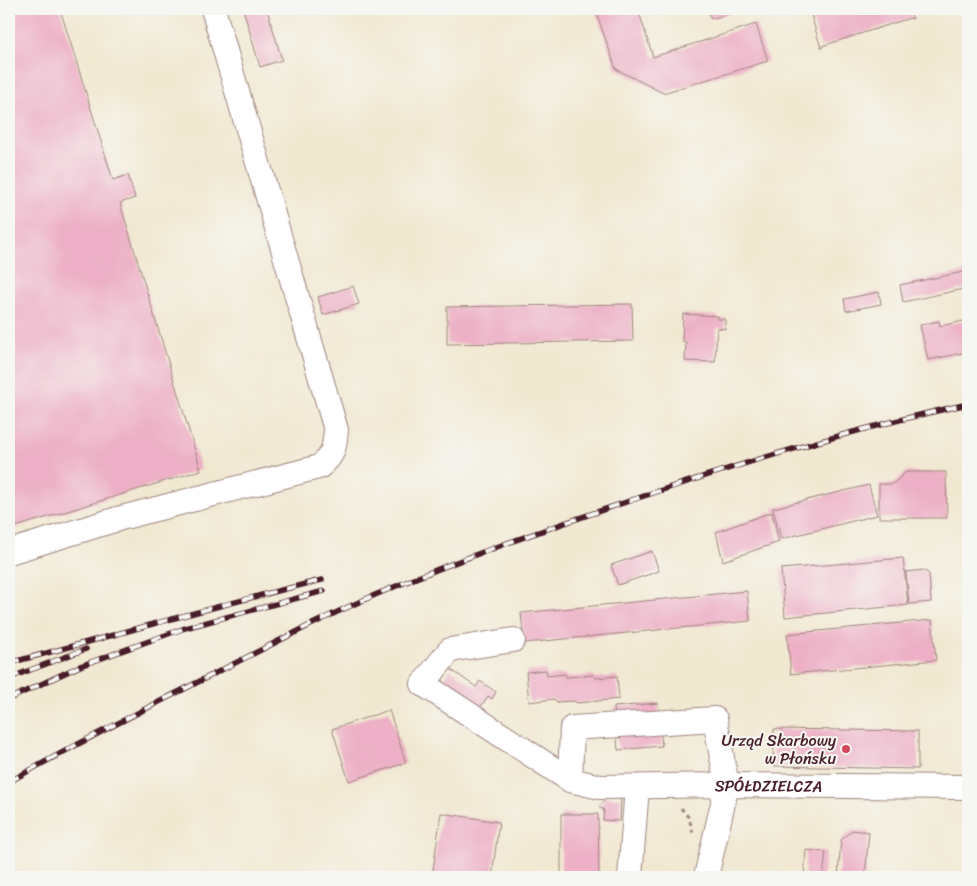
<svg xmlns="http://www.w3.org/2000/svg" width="977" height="886" font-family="Sriracha,sans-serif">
<rect width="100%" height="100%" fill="#f6f6f2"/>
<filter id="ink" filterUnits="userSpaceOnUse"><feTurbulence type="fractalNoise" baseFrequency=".02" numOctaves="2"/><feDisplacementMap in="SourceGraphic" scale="10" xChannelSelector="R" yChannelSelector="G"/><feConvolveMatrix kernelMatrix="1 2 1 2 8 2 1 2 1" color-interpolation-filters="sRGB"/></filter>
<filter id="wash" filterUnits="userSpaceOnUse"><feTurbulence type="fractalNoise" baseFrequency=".0096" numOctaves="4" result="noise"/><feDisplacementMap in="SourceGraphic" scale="20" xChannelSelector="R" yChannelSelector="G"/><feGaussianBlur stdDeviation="1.12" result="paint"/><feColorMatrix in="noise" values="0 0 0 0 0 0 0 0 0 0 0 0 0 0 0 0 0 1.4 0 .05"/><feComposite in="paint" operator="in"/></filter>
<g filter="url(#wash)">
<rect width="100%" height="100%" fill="#f1e8d1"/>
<g id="blocks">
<g fill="#edb0c6">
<polygon points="9,9 60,9 113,180 128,175 135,198 120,203 201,470 9,529"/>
<polygon points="243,9 267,9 282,60 260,67"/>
<polygon points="595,9 638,9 653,57 756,24 768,61 663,93 616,69"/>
<polygon points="707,9 743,9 711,19"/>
<polygon points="823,9 909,9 913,19 910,18 822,46 823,47 821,48 810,12"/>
<polygon points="968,271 968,288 903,302 900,285"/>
<polygon points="353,286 359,304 323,315 318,297"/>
<polygon points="879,292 881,304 846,311 844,299"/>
<polygon points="632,304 633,341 447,344 447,307"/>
<polygon points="683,314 718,316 718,319 725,319 725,329 717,328 715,362 685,361 686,342 682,341"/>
<polygon points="968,320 968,352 928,360 920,325 939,321 940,326"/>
<polygon points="906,472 946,472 947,518 879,518 879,484 893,484"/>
<polygon points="869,485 877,515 781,539 773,508"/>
<polygon points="772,512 779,542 723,561 716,532"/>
<polygon points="652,551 659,571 618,585 611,565"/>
<polygon points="903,558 908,605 785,617 781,569"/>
<polygon points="924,570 929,574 931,602 909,604 906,572"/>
<polygon points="747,591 750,621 524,643 521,613"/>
<polygon points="932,620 936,660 791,674 787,634"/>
<polygon points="450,669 476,687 480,681 496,692 492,699 488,696 478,711 439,685"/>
<polygon points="546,670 547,676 565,674 566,677 594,675 595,678 617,676 619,699 577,703 574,701 557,702 554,699 529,702 526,672"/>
<polygon points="658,703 662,746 618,750 614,707"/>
<polygon points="389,710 406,763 349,781 332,729"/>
<polygon points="774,729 918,731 918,769 773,766"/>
<polygon points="604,797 621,798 620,821 603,820 604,810 599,807 604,801"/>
<polygon points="441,813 499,822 492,877 432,877"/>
<polygon points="561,814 598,814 599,877 561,877"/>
<polygon points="852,830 869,832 865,877 838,877 841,840"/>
<polygon points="806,850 826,852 823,877 804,877"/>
</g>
</g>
</g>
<g filter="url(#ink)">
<use href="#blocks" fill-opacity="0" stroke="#9e847e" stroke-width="1"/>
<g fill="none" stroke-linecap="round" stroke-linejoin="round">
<defs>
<g id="minor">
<path d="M9,552L121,518L319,467C334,455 334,449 336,430L213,9"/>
<path id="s1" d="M513,640L450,650L423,684L570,780L600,787L727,785L968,787"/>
<polyline points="570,780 572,728 715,719 727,785 706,877"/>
<polyline points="630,877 637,787"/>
</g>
</defs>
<use href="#minor" stroke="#9e847e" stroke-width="26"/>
<polyline stroke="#9e847e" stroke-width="3" stroke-dasharray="4 4" stroke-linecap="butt" points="681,808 689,818 693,833"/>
<use href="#minor" stroke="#fff" stroke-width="24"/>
<defs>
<g id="rail">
<path d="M9,663C113,636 217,605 322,580"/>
<polyline points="9,678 86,649"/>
<polyline points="9,699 80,666 185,628 324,591"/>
<path d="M9,782C72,746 137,713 202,680C265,648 328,614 394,587C474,553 556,526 638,498C747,462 856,428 968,404"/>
</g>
</defs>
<use href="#rail" stroke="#4a1f2b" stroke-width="5.5"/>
<use href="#rail" stroke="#f6f6f2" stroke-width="4" stroke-dasharray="11" stroke-linecap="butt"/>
</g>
</g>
<circle fill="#d1495b" stroke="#f6f6f2" stroke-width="2" cx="846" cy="749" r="5"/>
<g text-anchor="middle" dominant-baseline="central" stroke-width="4" stroke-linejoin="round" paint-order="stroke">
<g font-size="16" fill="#4a1f2b" stroke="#f6f6f2" text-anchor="end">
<text x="836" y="740">Urząd Skarbowy<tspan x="836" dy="18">w Płońsku</tspan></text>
</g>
<g font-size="16" fill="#4a1f2b" stroke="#f6f6f2">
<text stroke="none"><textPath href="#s1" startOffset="482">SPÓŁDZIELCZA</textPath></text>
</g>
</g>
<rect width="977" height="886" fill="none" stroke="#f6f6f2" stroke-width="30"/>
</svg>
